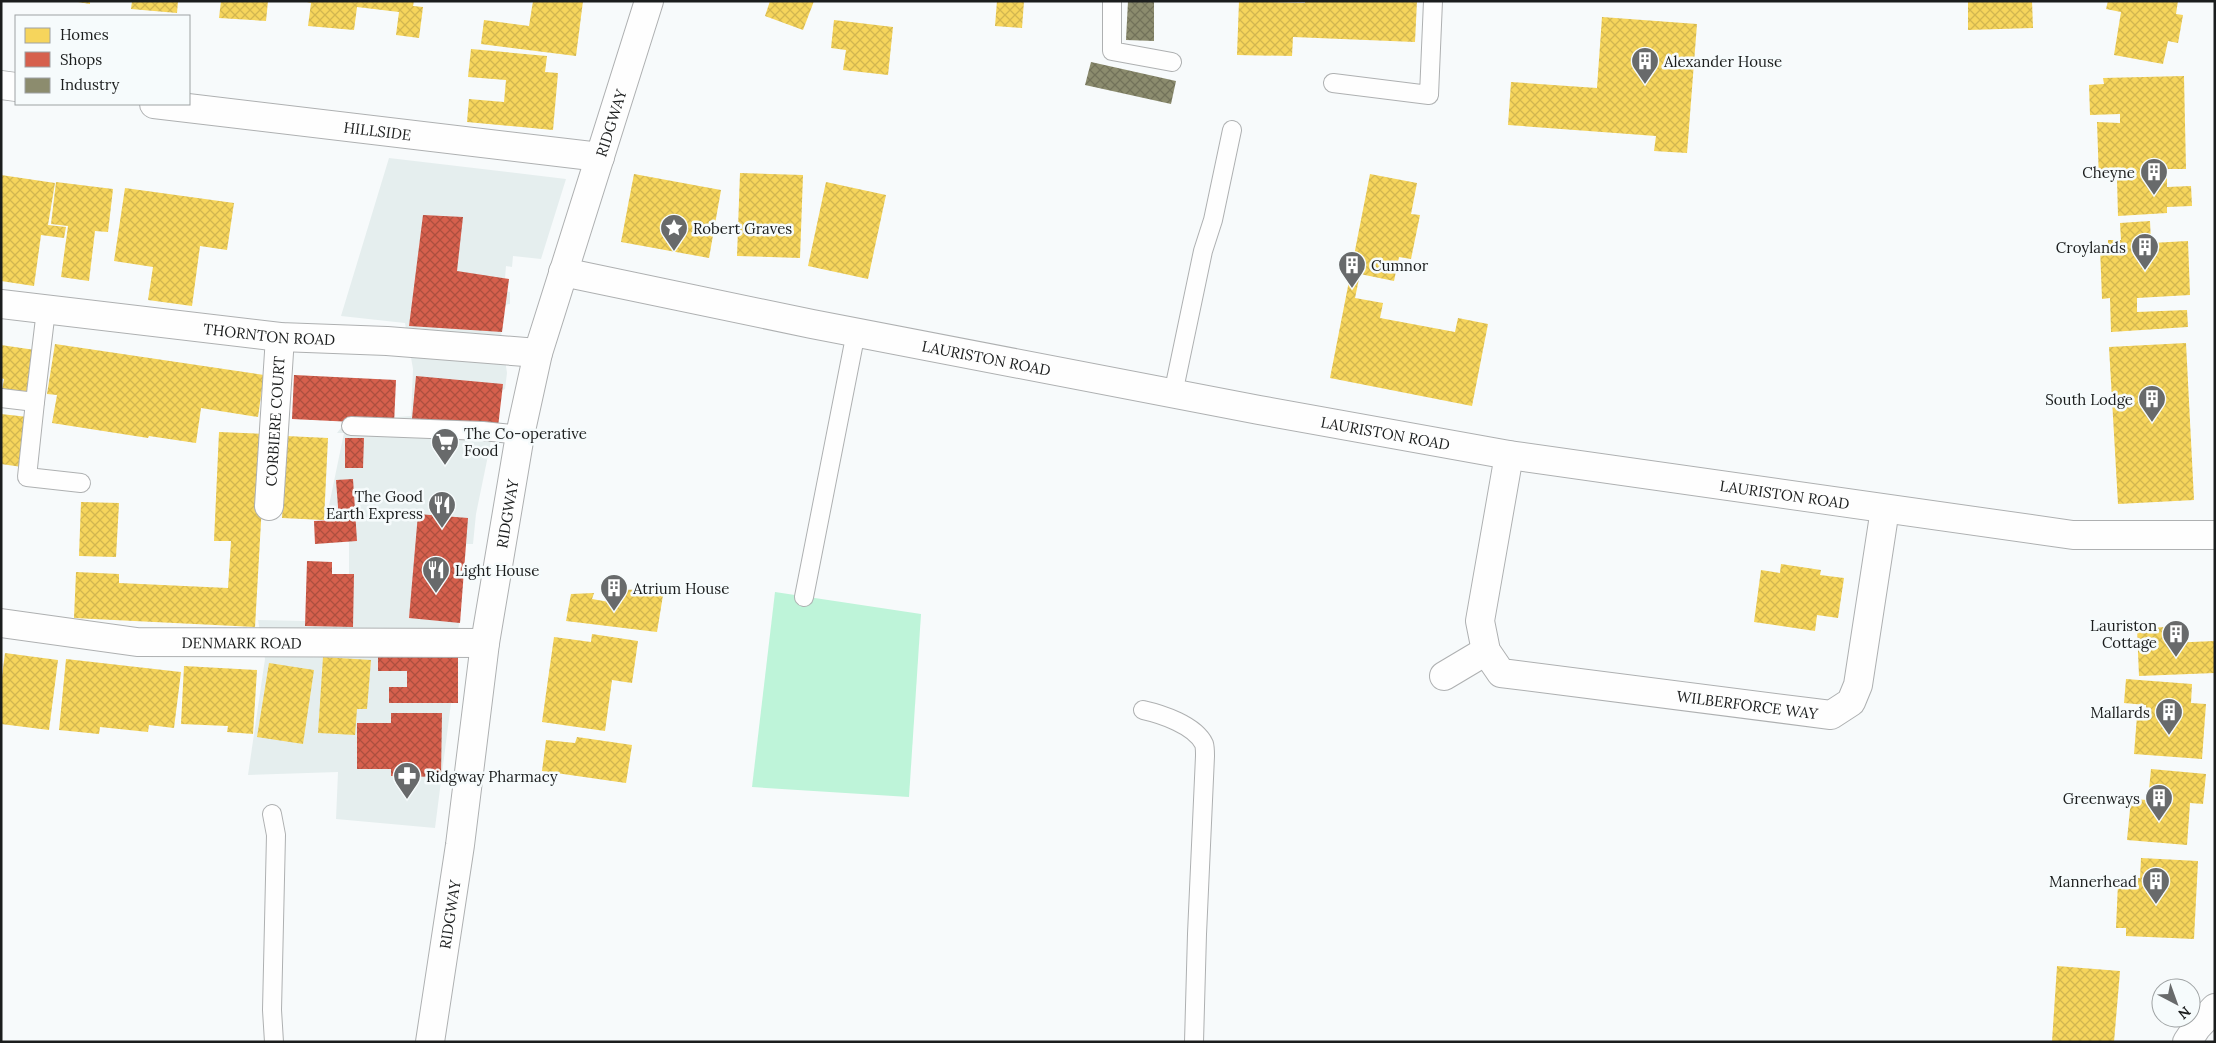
<svg xmlns="http://www.w3.org/2000/svg" width="2216" height="1043" font-family="Lora,serif">
<defs>
<pattern id="homes-cross-hatch" width="8" height="8" patternUnits="userSpaceOnUse" patternTransform="scale(1.25)"><rect width="8" height="8" fill="#f6d55c"/><path d="M0 0l8 8M0 8l8-8" fill="none" stroke="#d2b650"/></pattern>
<pattern id="shops-cross-hatch" width="8" height="8" patternUnits="userSpaceOnUse" patternTransform="scale(1.25)"><rect width="8" height="8" fill="#d6604d"/><path d="M0 0l8 8M0 8l8-8" fill="none" stroke="#ad4f3f"/></pattern>
<pattern id="industry-cross-hatch" width="8" height="8" patternUnits="userSpaceOnUse" patternTransform="scale(1.25)"><rect width="8" height="8" fill="#8c8c6e"/><path d="M0 0l8 8M0 8l8-8" fill="none" stroke="#72725a"/></pattern>
</defs>
<rect width="100%" height="100%" fill="#f7fafb"/>
<polygon fill="#e5eeee" points="389,158 566,179 541,259 513,256 512,267 506,266 504,291 510,292 510,304 503,305 500,324 507,373 505,389 497,393 491,420 491,441 476,514 473,544 466,544 459,625 451,658 456,664 435,828 336,819 338,772 248,775 265,659 258,620 349,622 349,542 353,515 327,515 344,433 337,433 346,421 411,416 413,369 405,323 341,316"/>
<polygon fill="#bef4d9" points="775,592 921,614 909,797 752,787"/>
<g fill="url(#homes-cross-hatch)">
<polygon points="72,1 90,1 90,4"/>
<polygon points="132,1 178,1 177,13 131,9"/>
<polygon points="221,1 268,1 266,21 219,18"/>
<polygon points="303,1 414,1 413,6 423,7 419,38 396,35 399,12 357,7 354,30 308,26 311,3"/>
<polygon points="533,1 583,1 576,56 481,44 484,20 529,26"/>
<polygon points="770,1 814,1 803,30 765,16"/>
<polygon points="997,1 1024,1 1022,28 995,26"/>
<polygon points="1239,1 1305,3 1305,1 1417,1 1415,42 1293,37 1292,56 1237,55"/>
<polygon points="1968,1 2032,1 2033,28 1968,30"/>
<polygon points="2108,1 2178,1 2176,14 2183,15 2178,43 2168,41 2163,64 2114,55 2121,12 2106,9"/>
<polygon points="1602,17 1697,24 1687,153 1654,151 1656,136 1508,125 1511,82 1597,88"/>
<polygon points="834,20 893,27 888,75 843,70 846,50 831,48"/>
<polygon points="471,49 547,56 545,72 558,73 553,130 467,122 469,99 504,102 506,80 468,77"/>
<polygon points="2184,76 2186,169 2167,169 2167,187 2191,186 2192,206 2167,207 2167,213 2118,216 2117,179 2099,180 2097,122 2120,123 2120,114 2090,115 2089,85 2104,84 2103,78"/>
<polygon points="740,173 803,175 800,258 737,256"/>
<polygon points="634,174 721,190 709,258 621,242"/>
<polygon points="1370,174 1417,183 1411,214 1420,215 1411,259 1399,257 1394,281 1360,274 1355,298 1383,303 1380,318 1455,332 1458,318 1488,324 1472,406 1330,378"/>
<polygon points="1,175 55,183 48,225 66,227 64,238 41,235 34,286 1,281"/>
<polygon points="56,182 113,189 108,232 95,231 89,281 61,277 68,226 51,224"/>
<polygon points="826,182 886,195 868,279 808,266"/>
<polygon points="125,188 234,203 227,250 200,246 192,306 148,300 153,267 114,261"/>
<polygon points="2150,221 2151,243 2188,241 2190,295 2137,298 2137,312 2187,310 2188,327 2111,332 2110,298 2102,299 2100,247 2108,246 2108,240 2121,240 2120,223"/>
<polygon points="2186,343 2194,500 2118,504 2109,347"/>
<polygon points="55,344 264,375 258,417 201,408 196,443 149,436 148,438 52,423 57,395 47,394"/>
<polygon points="1,345 35,350 29,394 2,390 4,379 1,378"/>
<polygon points="1,414 28,417 22,467 1,464"/>
<polygon points="219,432 266,434 255,627 74,618 76,572 119,574 119,583 228,588 231,541 214,541"/>
<polygon points="286,436 328,438 324,520 282,518"/>
<polygon points="81,502 119,503 116,557 79,556"/>
<polygon points="1781,564 1821,570 1820,575 1844,578 1838,618 1817,615 1815,631 1754,622 1761,570 1780,573"/>
<polygon points="664,589 657,632 566,621 571,594 594,593 592,599 615,603 617,590"/>
<polygon points="2168,627 2168,643 2215,641 2215,673 2139,676 2137,628"/>
<polygon points="592,634 638,641 632,683 612,680 605,731 542,722 554,637 591,642"/>
<polygon points="5,653 58,660 49,730 1,724 1,684"/>
<polygon points="323,657 371,660 367,709 357,709 355,735 318,733"/>
<polygon points="66,659 181,672 174,728 149,725 148,732 100,727 99,734 59,730"/>
<polygon points="269,663 314,670 303,744 257,737"/>
<polygon points="184,666 257,670 253,734 227,732 228,726 181,724"/>
<polygon points="2126,679 2192,684 2191,703 2206,704 2202,759 2134,754 2137,716 2146,717 2146,705 2124,703"/>
<polygon points="577,737 632,745 626,783 542,771 546,740 575,743"/>
<polygon points="2151,769 2206,774 2203,804 2190,803 2187,845 2127,840 2131,799 2148,800"/>
<polygon points="2141,858 2198,861 2194,939 2126,936 2126,928 2116,928 2118,883 2126,883 2127,878 2140,878"/>
<polygon points="2057,966 2120,971 2114,1042 2052,1042"/>
</g>
<g fill="url(#shops-cross-hatch)">
<polygon points="423,215 463,217 457,271 509,279 502,332 409,326"/>
<polygon points="294,375 396,380 394,424 292,419"/>
<polygon points="416,376 503,384 498,427 412,419"/>
<polygon points="345,438 364,438 363,468 345,468"/>
<polygon points="353,479 357,541 315,544 314,521 339,520 336,480"/>
<polygon points="418,514 468,518 460,623 409,618"/>
<polygon points="307,561 332,562 332,574 354,574 353,627 305,626"/>
<polygon points="378,655 458,656 458,703 389,703 389,687 407,687 407,671 378,671"/>
<polygon points="391,713 442,713 441,777 391,776 391,769 357,769 357,723 391,723"/>
</g>
<g fill="url(#industry-cross-hatch)">
<polygon points="1128,1 1154,1 1154,41 1126,40"/>
<polygon points="1091,62 1176,81 1171,104 1085,85"/>
</g>
<g fill="none" stroke-linecap="round" stroke-linejoin="round">
<defs>
<g id="lane">
<polyline points="1112,1 1112,51 1172,62"/>
<polyline points="1333,83 1429,95 1433,1"/>
<polyline points="1173,394 1203,251 1213,220 1232,130"/>
<polyline points="1,398 35,402 46,310"/>
<polyline points="35,402 27,477 81,483"/>
<polyline points="351,426 483,431 520,435"/>
<polyline points="804,597 856,332"/>
<path d="M1143,710C1161,714 1195,725 1204,744C1205,747 1205,753 1205,756L1197,934L1194,1042"/>
<polyline points="272,814 276,835 272,1010 274,1042"/>
</g>
<g id="street">
<polyline points="1,85 16,87"/>
<path id="s1" d="M154,104L600,157"/>
<path id="s2" d="M563,272L812,324L1259,410L1509,455L2073,535H2215"/>
<path id="s3" d="M1,304L280,337L387,341L538,353"/>
<path id="s4" d="M1509,455L1480,621L1486,651L1501,673L1831,715L1851,702L1858,685L1885,509"/>
<path id="s5" d="M269,506L280,337"/>
<path id="s6" d="M1,623L137,642L485,643"/>
<polyline points="1444,676 1486,651"/>
<polyline points="2187,1042 2197,1027 2215,1008"/>
</g>
<g id="secondary">
<path id="s7" d="M430,1042L460,845L485,643L520,435L538,353L649,1"/>
</g>
</defs>
<use href="#lane" stroke="#aeb0b1" stroke-width="20"/>
<use href="#street" stroke="#aeb0b1" stroke-width="30"/>
<use href="#secondary" stroke="#aeb0b1" stroke-width="30"/>
<use href="#lane" stroke="#fefefe" stroke-width="18"/>
<use href="#street" stroke="#fefefe" stroke-width="28"/>
<use href="#secondary" stroke="#fefefe" stroke-width="28"/>
</g>
<defs>
<symbol id="building-pin" viewBox="-11 -11 22 30"><path d="M0 17L-7.5 6A9.5 9.5 0 1 1 7.5 6Z" fill="#686a6b" stroke="#f6fbfc"/><path d="M-4-6H4V6H1V3H-1V6H-4ZM-2.5-4.3h1.7v1.8h-1.7ZM.8-4.3h1.7v1.8H.8ZM-2.5-1h1.7V.8h-1.7ZM.8-1h1.7V.8H.8Z" fill="#fff"/></symbol>
<symbol id="sight-pin" viewBox="-11 -11 22 30"><path d="M0 17L-7.5 6A9.5 9.5 0 1 1 7.5 6Z" fill="#686a6b" stroke="#f6fbfc"/><path d="M0-6L1.8-2.2L6-1.7L2.9 1.2L3.7 5.4L0 3.3L-3.7 5.4L-2.9 1.2L-6-1.7L-1.8-2.2Z" fill="#fff"/></symbol>
<symbol id="supermarket-pin" viewBox="-11 -11 22 30"><path d="M0 17L-7.5 6A9.5 9.5 0 1 1 7.5 6Z" fill="#686a6b" stroke="#f6fbfc"/><path d="M-6-5.5h2.5l.6 2H6L4.5 2H-2.5L-4.4-4H-6ZM-1.5 3.2a1.3 1.3 0 1 0 .1 0ZM3 3.2a1.3 1.3 0 1 0 .1 0Z" fill="#fff"/></symbol>
<symbol id="restaurant-pin" viewBox="-11 -11 22 30"><path d="M0 17L-7.5 6A9.5 9.5 0 1 1 7.5 6Z" fill="#686a6b" stroke="#f6fbfc"/><path d="M-5-6h1v4h1v-4h1v4h1v-4h1v5L-1.5 .5V6h-2V.5L-5-1ZM5-6V6H3V1.5H1.5Q1.5-4 5-6Z" fill="#fff"/></symbol>
<symbol id="pharmacy-pin" viewBox="-11 -11 22 30"><path d="M0 17L-7.5 6A9.5 9.5 0 1 1 7.5 6Z" fill="#686a6b" stroke="#f6fbfc"/><path d="M-2-6h4v4h4v4h-4v4h-4v-4h-4v-4h4Z" fill="#fff"/></symbol>
</defs>
<g fill-rule="evenodd">
<use href="#building-pin" x="1629" y="45" width="32" height="43"/>
<use href="#building-pin" x="2138" y="156" width="32" height="43"/>
<use href="#sight-pin" x="658" y="212" width="32" height="43"/>
<use href="#building-pin" x="2129" y="231" width="32" height="43"/>
<use href="#building-pin" x="1336" y="249" width="32" height="43"/>
<use href="#building-pin" x="2136" y="383" width="32" height="43"/>
<use href="#supermarket-pin" x="429" y="426" width="32" height="43"/>
<use href="#restaurant-pin" x="426" y="489" width="32" height="43"/>
<use href="#restaurant-pin" x="420" y="554" width="32" height="43"/>
<use href="#building-pin" x="598" y="572" width="32" height="43"/>
<use href="#building-pin" x="2160" y="618" width="32" height="43"/>
<use href="#building-pin" x="2153" y="696" width="32" height="43"/>
<use href="#pharmacy-pin" x="391" y="760" width="32" height="43"/>
<use href="#building-pin" x="2143" y="782" width="32" height="43"/>
<use href="#building-pin" x="2140" y="865" width="32" height="43"/>
</g>
<g text-anchor="middle" dominant-baseline="central" stroke-width="5" stroke-linejoin="round" paint-order="stroke">
<g font-size="15" fill="#1b1d1d" stroke="#f6fbfc" text-anchor="end">
<text x="1664" y="61" text-anchor="start">Alexander House</text>
<text x="2135" y="172">Cheyne</text>
<text x="693" y="228" text-anchor="start">Robert Graves</text>
<text x="2126" y="247">Croylands</text>
<text x="1371" y="265" text-anchor="start">Cumnor</text>
<text x="2133" y="399">South Lodge</text>
<text x="464" y="433" text-anchor="start">The Co-operative<tspan x="464" dy="17">Food</tspan></text>
<text x="423" y="496">The Good<tspan x="423" dy="17">Earth Express</tspan></text>
<text x="455" y="570" text-anchor="start">Light House</text>
<text x="633" y="588" text-anchor="start">Atrium House</text>
<text x="2157" y="625">Lauriston<tspan x="2157" dy="17">Cottage</tspan></text>
<text x="2150" y="712">Mallards</text>
<text x="426" y="776" text-anchor="start">Ridgway Pharmacy</text>
<text x="2140" y="798">Greenways</text>
<text x="2137" y="881">Mannerhead</text>
</g>
<g font-size="15" fill="#1b1d1d" stroke="#f6fbfc">
<text stroke="none"><textPath href="#s7" startOffset="939">RIDGWAY</textPath></text>
<text stroke="none"><textPath href="#s1" startOffset="225">HILLSIDE</textPath></text>
<text stroke="none"><textPath href="#s3" startOffset="270">THORNTON ROAD</textPath></text>
<text stroke="none"><textPath href="#s2" startOffset="432">LAURISTON ROAD</textPath></text>
<text stroke="none"><textPath href="#s5" startOffset="85">CORBIERE COURT</textPath></text>
<text stroke="none"><textPath href="#s2" startOffset="838">LAURISTON ROAD</textPath></text>
<text stroke="none"><textPath href="#s2" startOffset="1242">LAURISTON ROAD</textPath></text>
<text stroke="none"><textPath href="#s7" startOffset="534">RIDGWAY</textPath></text>
<text stroke="none"><textPath href="#s6" startOffset="242">DENMARK ROAD</textPath></text>
<text stroke="none"><textPath href="#s4" startOffset="474">WILBERFORCE WAY</textPath></text>
<text stroke="none"><textPath href="#s7" startOffset="129">RIDGWAY</textPath></text>
</g>
</g>
<rect width="2216" height="1043" fill="none" stroke="#1b1d1d" stroke-width="5"/>
<rect x="15" y="15" width="175" height="90" fill="#f6fbfc" stroke="#9ea2a3"/>
<rect x="25" y="28" width="25" height="15" fill="#f6d55c" stroke="#9ea2a3"/>
<text x="60" y="40" font-size="15" fill="#1b1d1d">Homes</text>
<rect x="25" y="52" width="25" height="15" fill="#d6604d" stroke="#9ea2a3"/>
<text x="60" y="65" font-size="15" fill="#1b1d1d">Shops</text>
<rect x="25" y="78" width="25" height="15" fill="#8c8c6e" stroke="#9ea2a3"/>
<text x="60" y="90" font-size="15" fill="#1b1d1d">Industry</text>
<g transform="translate(2176 1003) rotate(139)"><circle r="24" fill="#f6fbfc" stroke="#9ea2a3"/>
<path d="M0-4L9 19L0 12L-9 19Z" fill="#686a6b"/>
<text y="-8" font-size="14" font-weight="bold" text-anchor="middle" fill="#1b1d1d">N</text>
</g>
</svg>
